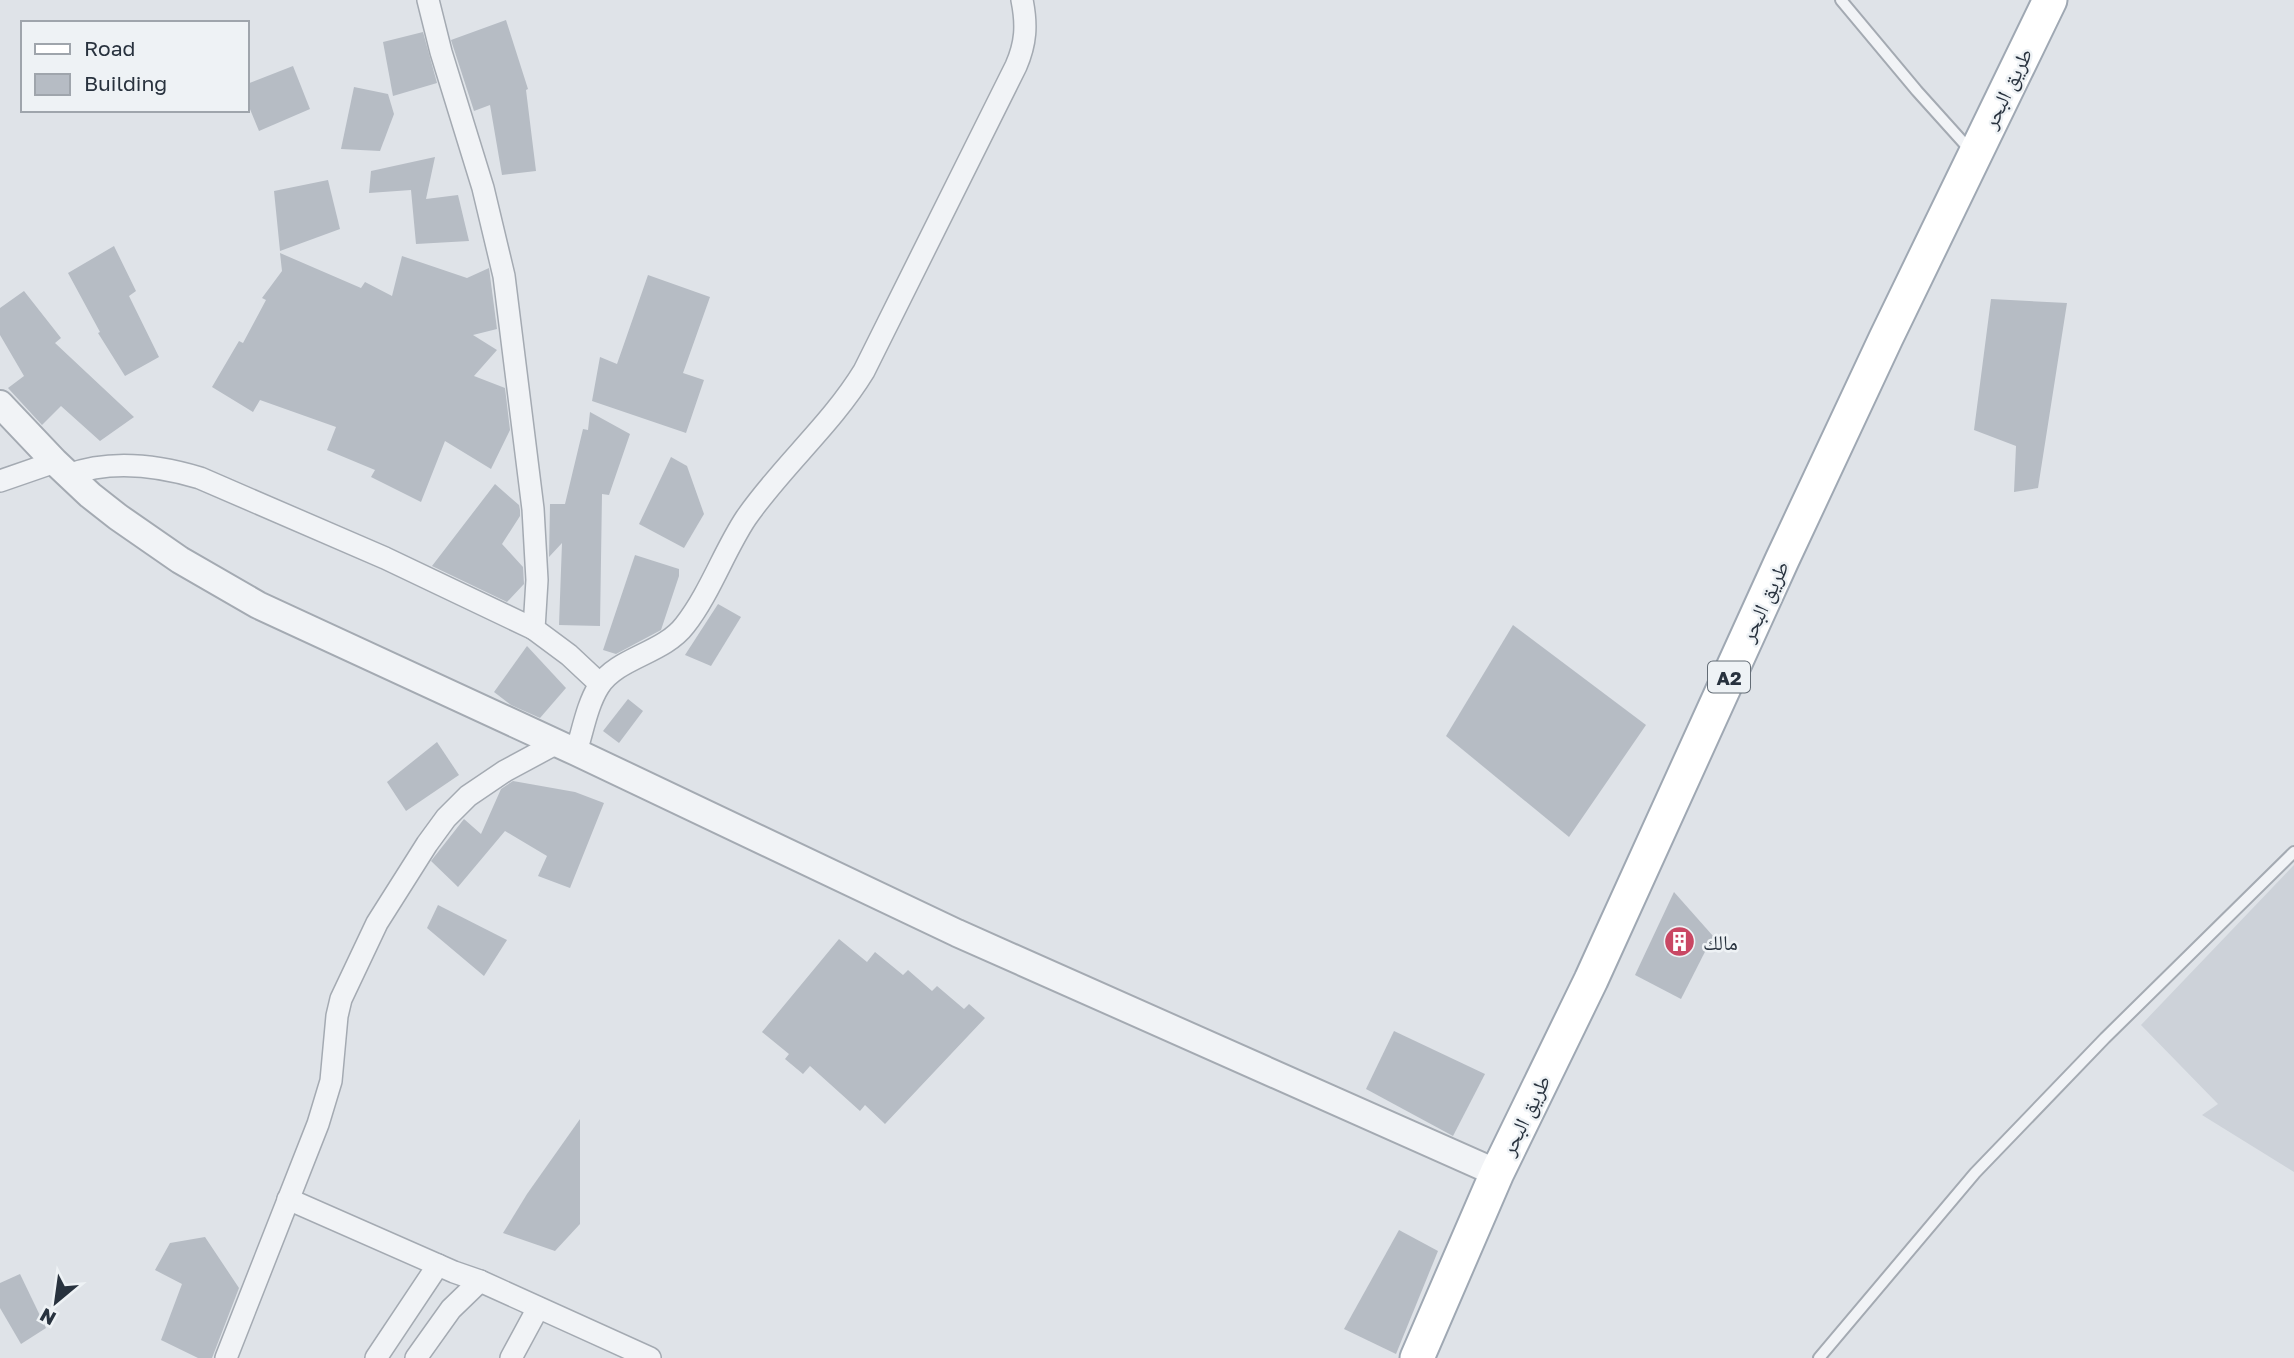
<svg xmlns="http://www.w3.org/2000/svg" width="2294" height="1358" font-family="'Golos Text','Noto Naskh Arabic',sans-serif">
<rect width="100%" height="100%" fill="#dfe3e8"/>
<polygon fill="#cdd2d9" points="2294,865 2294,1172 2202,1115 2218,1104 2141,1025"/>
<g fill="#b6bcc4">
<polygon points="506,20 528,89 526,90 536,171 502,175 490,105 474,111 451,40"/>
<polygon points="423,32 437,83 393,96 383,42"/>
<polygon points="293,66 310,109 259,131 247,102 247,84"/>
<polygon points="354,87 388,94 394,114 380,151 341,149"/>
<polygon points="435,157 426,199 458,195 469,241 416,244 411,190 369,193 371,171"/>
<polygon points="328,180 340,229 280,251 274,191"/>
<polygon points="114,246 136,291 129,296 159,357 125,376 98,333 100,332 68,273"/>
<polygon points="280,253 361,288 365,282 392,296 402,256 467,278 489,268 497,329 473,335 497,350 474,376 505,388 510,430 491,469 445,441 421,502 371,477 375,470 327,450 336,427 260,400 253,412 212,387 239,341 243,343 266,300 262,298 282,271"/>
<polygon points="648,275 710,297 683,373 704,380 686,433 592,401 600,357 617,364"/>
<polygon points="24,291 61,338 55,343 134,417 100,441 61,406 42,425 8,388 24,376 0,335 0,308"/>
<polygon points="1991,299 2067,303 2038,488 2014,492 2016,446 1974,430"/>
<polygon points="590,412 630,434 609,495 602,494 600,626 559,625 562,543 549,557 550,504 565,504 583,429 588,430"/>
<polygon points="671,457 687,466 704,514 684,548 639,524"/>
<polygon points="495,484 519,505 520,510 520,516 502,544 523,567 524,584 507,602 432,566"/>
<polygon points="635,555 679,569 679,576 661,630 616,654 603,650"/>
<polygon points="718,604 741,617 711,666 685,655"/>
<polygon points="1513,625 1646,725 1569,837 1446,736"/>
<polygon points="527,646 566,688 540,718 511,705 494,692"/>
<polygon points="628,699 643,711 619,743 603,731"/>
<polygon points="437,742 459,775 406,811 387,782"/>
<polygon points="513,781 575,792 604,803 570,888 538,876 547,856 505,831 458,887 431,861 464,819 481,834 501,789"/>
<polygon points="1674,892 1713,936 1681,999 1635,975"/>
<polygon points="438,905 507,940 484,976 427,928"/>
<polygon points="839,939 867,962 875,952 903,975 908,970 932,991 937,986 964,1009 969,1004 985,1018 885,1124 865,1105 860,1111 810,1066 803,1074 785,1059 789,1054 762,1032"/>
<polygon points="1394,1031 1485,1074 1453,1136 1366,1089"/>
<polygon points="580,1119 580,1224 555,1251 503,1233 527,1194"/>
<polygon points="1399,1230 1438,1251 1396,1354 1344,1329"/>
<polygon points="205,1237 239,1288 212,1358 198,1358 161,1340 182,1284 155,1270 170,1243"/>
<polygon points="20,1274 46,1328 21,1344 0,1308 0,1283"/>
</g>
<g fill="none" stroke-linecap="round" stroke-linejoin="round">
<defs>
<g id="service">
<polyline points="1841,0 1917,91 1971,151"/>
<polyline points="1819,1358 1975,1173 2105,1038 2294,852"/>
</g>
<g id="minor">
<polyline points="428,0 441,52 483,188 504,276 533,509 537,580 534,629 569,655 600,684"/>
<path d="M68,475C111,459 157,465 200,478L385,558L534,629"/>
<polyline points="0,481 55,462"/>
<path d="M576,752C583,730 587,705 599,686C618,657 663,654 685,625C710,593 724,551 746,518C782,466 831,425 864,371L1016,66C1026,43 1027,25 1022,0"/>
<polyline points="288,1199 454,1272 480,1281 650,1358"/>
<polyline points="226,1358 318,1124 331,1081 337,1016 341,999 377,923 427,844 446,818 468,796 505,771 557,743"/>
<polyline points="376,1358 438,1265"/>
<polyline points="416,1358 451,1309 480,1281"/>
<polyline points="511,1358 538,1308"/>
</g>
<polyline id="tertiary" points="0,404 55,462 90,495 118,517 180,560 258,605 576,752 957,933 1497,1173"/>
<polyline id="primary" points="1417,1358 1497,1173 1591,980 1782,560 1886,338 2050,0"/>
</defs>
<use href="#service" stroke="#a4aab2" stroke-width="14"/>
<use href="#minor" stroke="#a4aab2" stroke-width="24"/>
<use href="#tertiary" stroke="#a4aab2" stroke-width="30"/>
<use href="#primary" stroke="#9fa8b3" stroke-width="37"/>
<use href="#service" stroke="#f1f3f6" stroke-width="10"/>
<use href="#minor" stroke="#f1f3f6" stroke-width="21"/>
<use href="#tertiary" stroke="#f1f3f6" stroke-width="26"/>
<use href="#primary" stroke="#fff" stroke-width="33"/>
</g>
<defs>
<symbol id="building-disc" viewBox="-11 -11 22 22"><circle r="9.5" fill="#c94763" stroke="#eef2f5"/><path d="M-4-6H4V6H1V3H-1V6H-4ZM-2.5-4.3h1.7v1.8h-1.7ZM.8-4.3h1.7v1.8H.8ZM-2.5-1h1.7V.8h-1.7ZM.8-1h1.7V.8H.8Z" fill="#fff"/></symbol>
</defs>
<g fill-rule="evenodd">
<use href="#building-disc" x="1662" y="924" width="35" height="35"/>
</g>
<g text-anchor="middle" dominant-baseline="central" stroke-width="5" stroke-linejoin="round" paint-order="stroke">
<rect fill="#eef2f5" stroke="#636c75" stroke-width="2" x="1708" y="661.5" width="42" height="31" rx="5"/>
<g font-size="19" font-weight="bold" fill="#28323e">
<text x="1729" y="677">A2</text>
</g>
<g font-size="21" fill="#28323e" stroke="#eef2f5">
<text transform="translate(2007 88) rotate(-64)">طريق البحر</text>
<text transform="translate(1764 601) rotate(-65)">طريق البحر</text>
<text transform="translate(1525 1115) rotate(-64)">طريق البحر</text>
</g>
<g font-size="21" fill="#28323e" stroke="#eef2f5" text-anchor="start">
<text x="1703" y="942">مالك</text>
</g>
</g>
<rect x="21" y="21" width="228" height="91" fill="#eef2f5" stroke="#9fa5ac" stroke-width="2"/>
<rect x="35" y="44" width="35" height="10" fill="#ffffff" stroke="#9fa5ac" stroke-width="2"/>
<text x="84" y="56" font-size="21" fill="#28323e">Road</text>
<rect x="35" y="74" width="35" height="21" fill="#b6bcc4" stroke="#9fa5ac" stroke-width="2"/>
<text x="84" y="91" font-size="21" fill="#28323e">Building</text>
<g transform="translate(56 1302) rotate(209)" stroke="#eef2f5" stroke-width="5" paint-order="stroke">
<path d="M0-5L12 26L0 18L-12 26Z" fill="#28323e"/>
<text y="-10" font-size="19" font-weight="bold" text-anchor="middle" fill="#28323e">N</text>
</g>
</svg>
